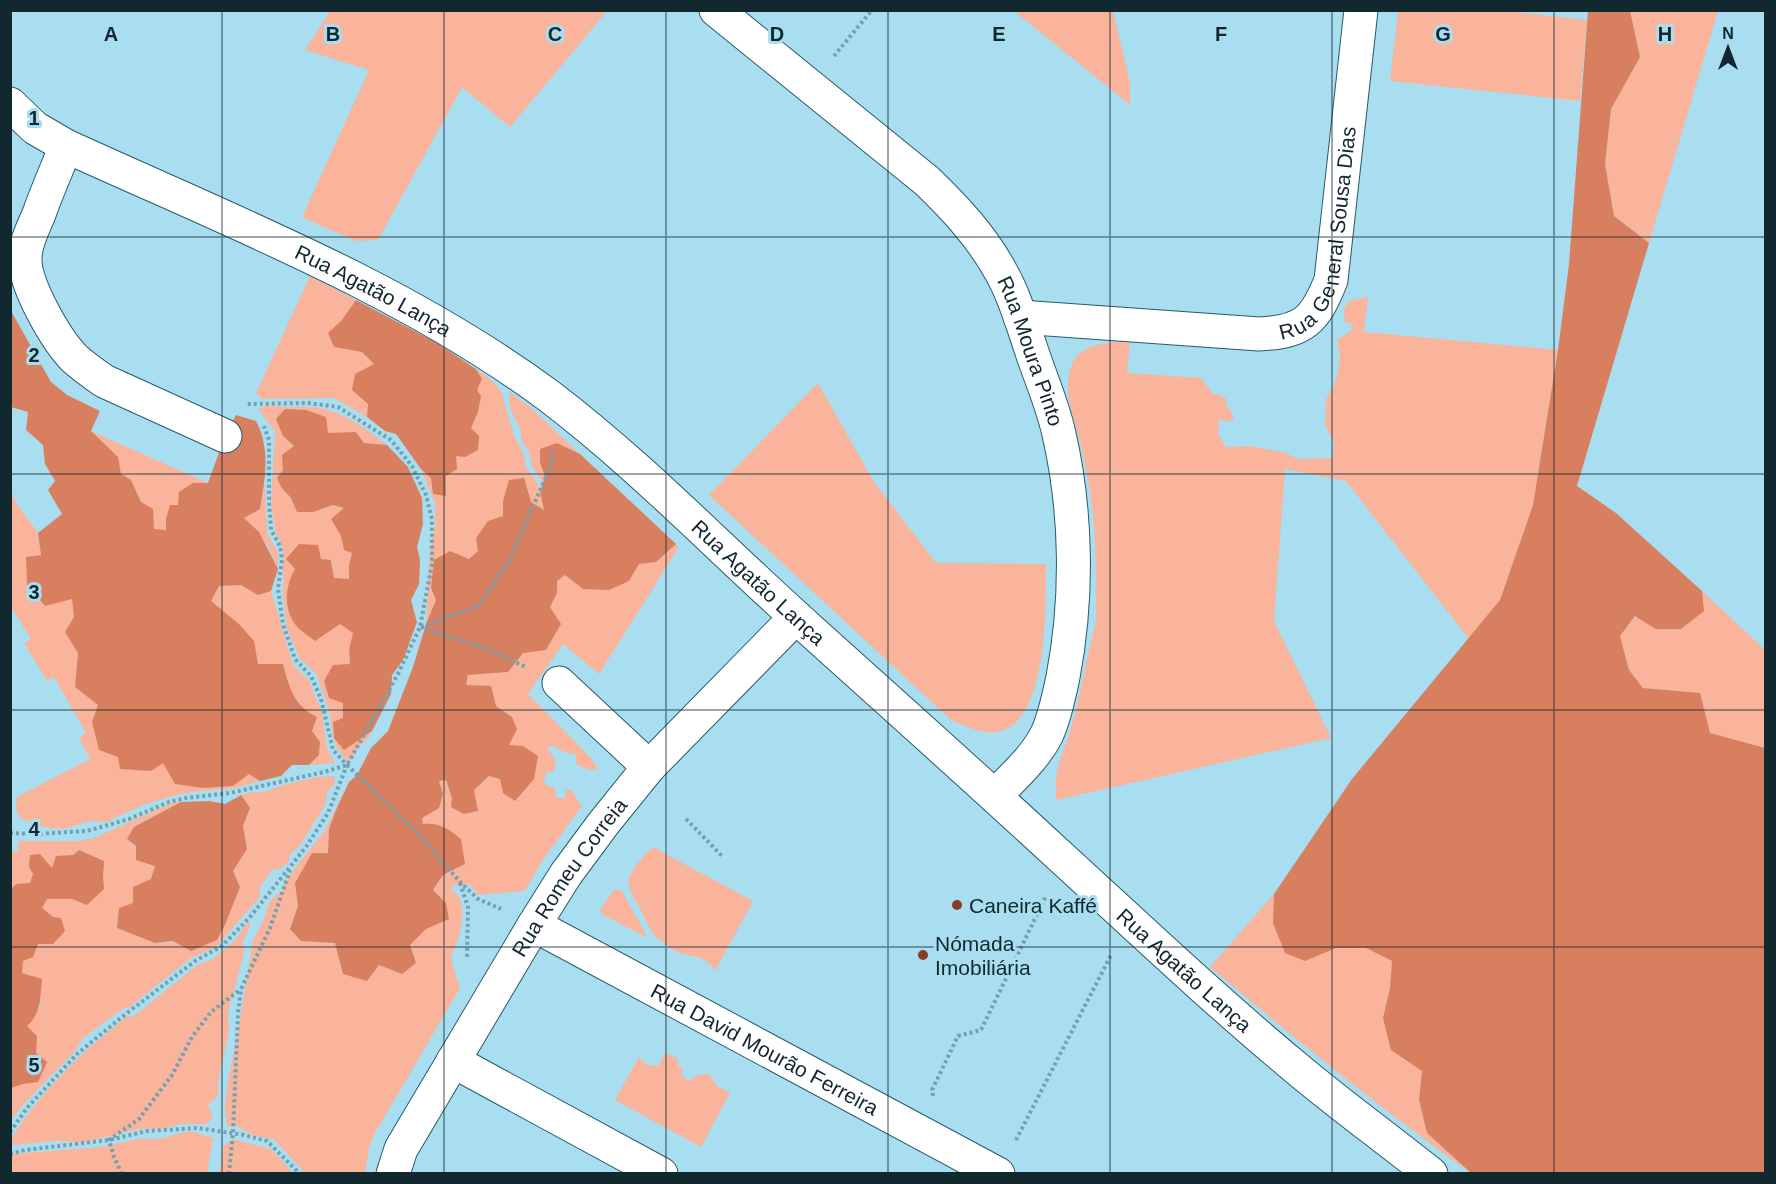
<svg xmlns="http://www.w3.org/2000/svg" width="1776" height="1184" font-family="Helvetica,sans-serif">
<rect width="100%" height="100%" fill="#a8def0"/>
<g fill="#f9b49b">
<polygon points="331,10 607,10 607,11 510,127 462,87 378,240 356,241 302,217 369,70 305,50"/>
<polygon points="1497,10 1587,20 1580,101 1390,81 1398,11"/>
<polygon points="1014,11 1113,11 1130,83 1130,105"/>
<polygon points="1630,11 1718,11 1649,243 1614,216 1605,164 1611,109 1640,57"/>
<polygon points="310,276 356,300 342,320 328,334 334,347 362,352 374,364 367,417 334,398 262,399 256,393"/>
<path d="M1368,297L1364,332L1558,350L1533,505L1500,600L1469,639L1346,481L1285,469L1274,621L1331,738L1056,800C1054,768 1060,762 1069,734C1078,707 1083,677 1089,650C1092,637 1097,623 1096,609C1096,570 1096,530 1090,491C1087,475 1084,458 1080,442C1074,417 1062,392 1071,367C1078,343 1110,342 1130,341L1127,373L1201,378L1212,393L1225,397L1227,407L1234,416L1232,421L1219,420L1218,434L1226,447L1249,446L1286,453L1298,459L1332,458L1334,443L1325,425L1326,400L1337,378L1340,355L1337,340L1351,331L1352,323H1345L1344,310L1348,301Z"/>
<polygon points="476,369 489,378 501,391 514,436 524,455 526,468 535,478 540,491 544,510 531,502 524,478 503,501 503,516 478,551 469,559 450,551 431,588 436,600 426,624 430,550 435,525 435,503 421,469 447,486 446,476 478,412 477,390 482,379"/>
<path d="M818,383L874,482L936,563L1046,564C1046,605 1048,711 1005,730C987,737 967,727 951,720L709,495Z"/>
<polygon points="509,392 530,407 580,454 557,443 540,462 545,477 543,483 532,466 529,451 522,442 520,428 510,409"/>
<path d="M268,405C283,408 296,407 311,407C341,409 365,428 387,445L364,443L356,432L283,436L294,446L283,470L281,487L291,498L297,512H313L333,505L344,508L332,519L341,536L344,550L352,552L349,565L350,579L334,578L332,560H321L299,544L340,624L354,633L349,650L350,664L343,702L344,749L372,731C365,745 357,744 352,760H346L337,748L333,736L329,710L316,673L300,659L287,629L283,598V548L275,531L271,503L275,431L258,409Z"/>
<polygon points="91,431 208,483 178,505 166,519 166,530 154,529 131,480 120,474 118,457"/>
<polygon points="265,484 267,533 278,552 278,569 267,544 244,518 260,509"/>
<polygon points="10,488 16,503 38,533 41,555 26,557 72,599 74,617 65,632 78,652 75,687 98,705 163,763 249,774 260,781 234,788 198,791 176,795 143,805 106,822 91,821 62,829 37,826 30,821 21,819 16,810 17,797 90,759 79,738 86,733 54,677 47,681 24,643 31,639 11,607"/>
<path d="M676,544L679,547L599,674L563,644L528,694L591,758L598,769L589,770L576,764V755L562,751L554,746L547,747L556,762L554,771L546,772L544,784L555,788L556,798H565L566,789L572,791L582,806L542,861L525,891L478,895L470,884L460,886L453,885L451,889C454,892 460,897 461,901C465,912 459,946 451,955L454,970L460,988L375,1133L369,1148L365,1173H305L274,1139L255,1136L236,1126H227L225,1105L228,1081L238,1031L253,940L264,919L270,901L282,890L285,881L325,830L349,782L329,829L328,853L295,883L298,906L290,929L301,941L335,943L343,974L378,965L402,974L416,963L410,945L426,929L446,903L433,891L443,875L465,864L423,824L422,817L439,781L446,780L452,798L474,790L489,776L500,779L512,717L466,685L468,675L508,672C523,649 557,608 557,581L565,575L583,589L629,581L639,564L656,562Z"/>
<polygon points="241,585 258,595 271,591 293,665 308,679 322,713 327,748 335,763 309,765 319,755 320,742 312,731 306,712 290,690 283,664 258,664 211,601 219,586"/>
<polygon points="1702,591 1765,650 1765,748 1710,733 1700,693 1643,688 1629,670 1620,636 1636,616 1656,629 1703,611"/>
<polygon points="334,776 335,783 327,793 325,805 299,847 291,853 288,862 280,869 272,870 260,887 259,898 216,947 191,958 128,1008 124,1008 83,1038 76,1050 20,1108 10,1122 11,1088 23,1084 38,1082 36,1053 27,1026 40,1007 41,979 22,973 23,961 38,943 53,917 42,908 47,899 72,899 104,889 103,877 104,861 79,850 53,869 33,874 30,884 16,884 11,889 11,851 18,851 19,841 76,841 94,838 174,802 181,802 134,827 127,839 155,865 151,879 117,928 155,943 217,940 225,925 240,887 233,871 247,849 243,826 250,808 241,795 253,792 264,792 283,785 318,777"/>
<path d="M656,847L660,851L753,901L715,971C707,956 695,957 680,953C674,951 666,945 661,941C650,933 647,922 641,910C630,890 621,882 639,862C644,855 648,850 656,847Z"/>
<polygon points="615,889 622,891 648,938 603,915 600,909"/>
<path d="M1274,894L1273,923L1305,961L1336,948H1366L1392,961L1390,988L1383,1018L1422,1071L1419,1100L1427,1133L1471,1173C1381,1109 1295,1039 1210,967Z"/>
<path d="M248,922L251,924L243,941L244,953L228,1013L229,1032L218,1081V1096L208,1105L213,1118L206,1124H180L165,1128L138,1129L85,1142L54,1141L11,1145C10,1129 65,1070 79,1057C94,1043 111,1030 126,1017L134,1016L197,965L214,958L234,941Z"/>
<polygon points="665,1053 677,1058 678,1066 683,1069 681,1075 689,1081 695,1076 709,1074 717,1086 730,1093 701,1147 615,1100 639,1057 647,1065 658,1066"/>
<polygon points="190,1131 213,1138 207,1173 11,1173 11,1154 101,1147 137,1139 159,1139"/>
<polygon points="233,1139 271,1149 293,1173 220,1173 223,1146"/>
</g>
<g fill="#d87f5f">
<polygon points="1588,11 1630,11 1640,57 1611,109 1605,164 1614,216 1649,243 1577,486 1616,513 1702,591 1704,611 1681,629 1656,629 1635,616 1620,636 1629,670 1643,688 1700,693 1710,733 1765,748 1765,1173 1471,1173 1427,1133 1419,1100 1422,1071 1391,1050 1383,1018 1390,988 1392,961 1366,948 1336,948 1305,961 1285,953 1273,923 1274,894 1352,779 1500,600 1533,505 1558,350 1569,264"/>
<polygon points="356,300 437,343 476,369 482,379 477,390 481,396 478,412 471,428 479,436 478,450 465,457 456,456 457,469 446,476 446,496 433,494 431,478 421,469 396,434 385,431 367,417 368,404 352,390 355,374 374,364 362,352 334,347 328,333 342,320"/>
<path d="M10,309L51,382L67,395L100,411L91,431L118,457L121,474L131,480L141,502L153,509L154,529L166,530V519L170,505H178L179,492L193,483H208L225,436L236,415L256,421C271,449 265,480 260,509L244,518L259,532L278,569L271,591L258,595L241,585L219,586L211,601L240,625L254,641L258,664H283C289,687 294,706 317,717L312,731L320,742L319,755L309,765H292L281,776L260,781L249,774L233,786L203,788L175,784L163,763L151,771L120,769L118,757L99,750L92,722L98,705L75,687L78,653L65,632L74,617L72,599L45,606L27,584L26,557L41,555L38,533L62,514L48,490L55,481L45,464L43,445L26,430L28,412L11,407Z"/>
<path d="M285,409L306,410L326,417L328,433L356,432L364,443L387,445L408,467L422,498L423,524L417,547L420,560L419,584L411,600L417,622L403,660L392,675L391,694L372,731L344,750L334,738L333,722L343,718V703L329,698L324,681L333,665L350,664L349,650L353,633L340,624L315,641C310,637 304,633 299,629C283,612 284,588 295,569L286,559L299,544L318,545L321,559L331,560L334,578L349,579V565L352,553L344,550L341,536L331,519L344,508L333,505L313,512H297L291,498L281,487L277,478L283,470L282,455L294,446L283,436L276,419Z"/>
<path d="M557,443L580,454L676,544L656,562L639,564L629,581L609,590L583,589L565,575L557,581V593L550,607L561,624L546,650L523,653L508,672L468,675L466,685L491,686L496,706L512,717L517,729L509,745L523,746L538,756L534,779L515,801L503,793L500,779L489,776L474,790L478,811L464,814L451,807L452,798L446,780L439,781L443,794L439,808L422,818L423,824C439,822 449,829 461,839L465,864L443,875L433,890L446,903L449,919L426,929L410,945L416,963L402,974L379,965L367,981L343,974L335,943L301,941L290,929L298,906L295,883L312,853H328L329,829L336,810L349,782L357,775L371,748L388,731L413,667L426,624L436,600L431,588L434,560L450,551L469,559L478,551L476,538L488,521L503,516V501L509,480L524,478L531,502L544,510L540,491L545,477L540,462V449Z"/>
<polygon points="241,795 250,808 243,826 247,849 233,871 240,887 225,925 217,940 191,951 173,941 155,943 117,928 119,908 133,903 133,887 151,879 155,866 136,860 136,846 127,839 134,827 181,802 209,801 225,804"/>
<path d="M79,850L104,861L103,877L104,889L87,905L72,899H47L42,908L53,917L61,918L65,931L53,944H38L33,957L23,961L22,973L42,979C40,996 42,1013 27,1026L37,1036L36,1053L47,1062L38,1082L23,1084L11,1088V889L16,884L30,883L33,874L29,867L30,855L40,854L52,868L56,856L73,855Z"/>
</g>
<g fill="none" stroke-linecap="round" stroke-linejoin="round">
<defs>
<g id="minor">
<path id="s1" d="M716,10L927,181C956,209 982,237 1001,272C1015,296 1023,326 1032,352C1041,379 1053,406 1059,434C1077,513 1078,598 1063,677C1059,696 1055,716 1047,734C1035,758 1013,777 995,796"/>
<path id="s2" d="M10,104L35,128L66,146C230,221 403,288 549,396C641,466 721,550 807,627C888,700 970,773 1050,847C1131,921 1211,997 1295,1067C1339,1104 1386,1138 1431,1174"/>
<path d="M66,146C57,169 47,191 39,214C33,228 25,243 25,258C24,284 56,340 75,359C84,367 94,374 104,381L225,436"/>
<path id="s3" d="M1020,317L1259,334C1303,332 1315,321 1331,280L1361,10"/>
<polyline points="559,683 649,767"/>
<path id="s4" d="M534,925L998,1174"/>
<polyline points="453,1061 661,1174"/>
<path id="s5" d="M393,1174L401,1149L534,925L566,874L603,824L649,767L796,617"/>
</g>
</defs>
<use href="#minor" stroke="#275b6a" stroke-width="35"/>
<g stroke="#75a1af" stroke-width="4" stroke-dasharray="3 3" stroke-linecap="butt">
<polyline points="834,56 872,10"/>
<polyline points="421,627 478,606 509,561 550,468 554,450"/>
<polyline points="421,627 485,648 526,667"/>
<polyline points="347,765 418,834 460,882 478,899 501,909"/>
<polyline points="686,819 723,857"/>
<polyline points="10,833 34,834 87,831 129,819 169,802 186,798 230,793 324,772 347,765 398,674 420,627 432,564 432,519 426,495 412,466 391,440 338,407 308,403 247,404"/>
<polyline points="460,883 468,907 467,958"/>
<polyline points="933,1096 932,1090 958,1036 981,1030 1046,896"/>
<polyline points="10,1132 27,1108 77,1054 122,1017 195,961 222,946 250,917 306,847 328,813 347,765 333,750 321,699 311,676 295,659 283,624 278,589 282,560 280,546 271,530 269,502 269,440 264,426"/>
<polyline points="1016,1140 1111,955"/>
<polyline points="10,1154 25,1150 109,1140 147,1131 198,1128 244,1135 267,1141 300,1174"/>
<polyline points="122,1174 114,1157 109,1140 139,1119 172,1075 192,1037 211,1012 241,989"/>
<polyline points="229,1174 233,1133 238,1013 241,989 270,928 290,870"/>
</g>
<use href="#minor" stroke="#fff" stroke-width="33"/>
</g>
<path fill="none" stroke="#12282f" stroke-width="1.5" stroke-opacity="0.55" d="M222,10V1174M444,10V1174M666,10V1174M888,10V1174M1110,10V1174M1332,10V1174M1554,10V1174M10,237H1766M10,474H1766M10,710H1766M10,947H1766"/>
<g fill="#863d21" stroke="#a8def0" stroke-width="2">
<circle cx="957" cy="905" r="6"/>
<circle cx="923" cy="955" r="6"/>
</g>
<g text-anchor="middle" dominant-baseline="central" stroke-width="6" stroke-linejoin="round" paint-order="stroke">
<g font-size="21" fill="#12282f" stroke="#a8def0">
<text stroke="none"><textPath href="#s3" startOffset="376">Rua General Sousa Dias</textPath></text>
<text stroke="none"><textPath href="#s2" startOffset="410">Rua Agatão Lança</textPath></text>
<text stroke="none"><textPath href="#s1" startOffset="474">Rua Moura Pinto</textPath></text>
<text stroke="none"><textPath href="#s2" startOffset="896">Rua Agatão Lança</textPath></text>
<text stroke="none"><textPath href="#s5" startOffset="346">Rua Romeu Correia</textPath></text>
<text stroke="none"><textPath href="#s2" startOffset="1472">Rua Agatão Lança</textPath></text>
<text stroke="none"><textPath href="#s4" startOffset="262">Rua David Mourão Ferreira</textPath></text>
</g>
<g font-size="21" fill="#12282f" stroke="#a8def0" text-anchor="start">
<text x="969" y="905">Caneira Kaffé</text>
<text x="935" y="943">Nómada<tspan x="935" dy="24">Imobiliária</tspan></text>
</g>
</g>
<g font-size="20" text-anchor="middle" font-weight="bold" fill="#12282f" stroke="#a8def0" stroke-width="6" stroke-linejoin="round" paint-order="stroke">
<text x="111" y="41">A</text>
<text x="333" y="41">B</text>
<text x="555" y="41">C</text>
<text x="777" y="41">D</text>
<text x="999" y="41">E</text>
<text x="1221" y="41">F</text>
<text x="1443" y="41">G</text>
<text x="1665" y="41">H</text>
<text x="34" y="125">1</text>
<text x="34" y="362">2</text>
<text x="34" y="599">3</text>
<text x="34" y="836">4</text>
<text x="34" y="1072">5</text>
</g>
<rect width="1776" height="1184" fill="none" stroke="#12282f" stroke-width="24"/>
<g transform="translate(1728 48)" stroke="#a8def0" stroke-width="4.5" paint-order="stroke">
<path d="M0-4.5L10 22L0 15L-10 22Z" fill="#12282f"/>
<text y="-9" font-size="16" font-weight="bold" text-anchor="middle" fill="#12282f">N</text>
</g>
</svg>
